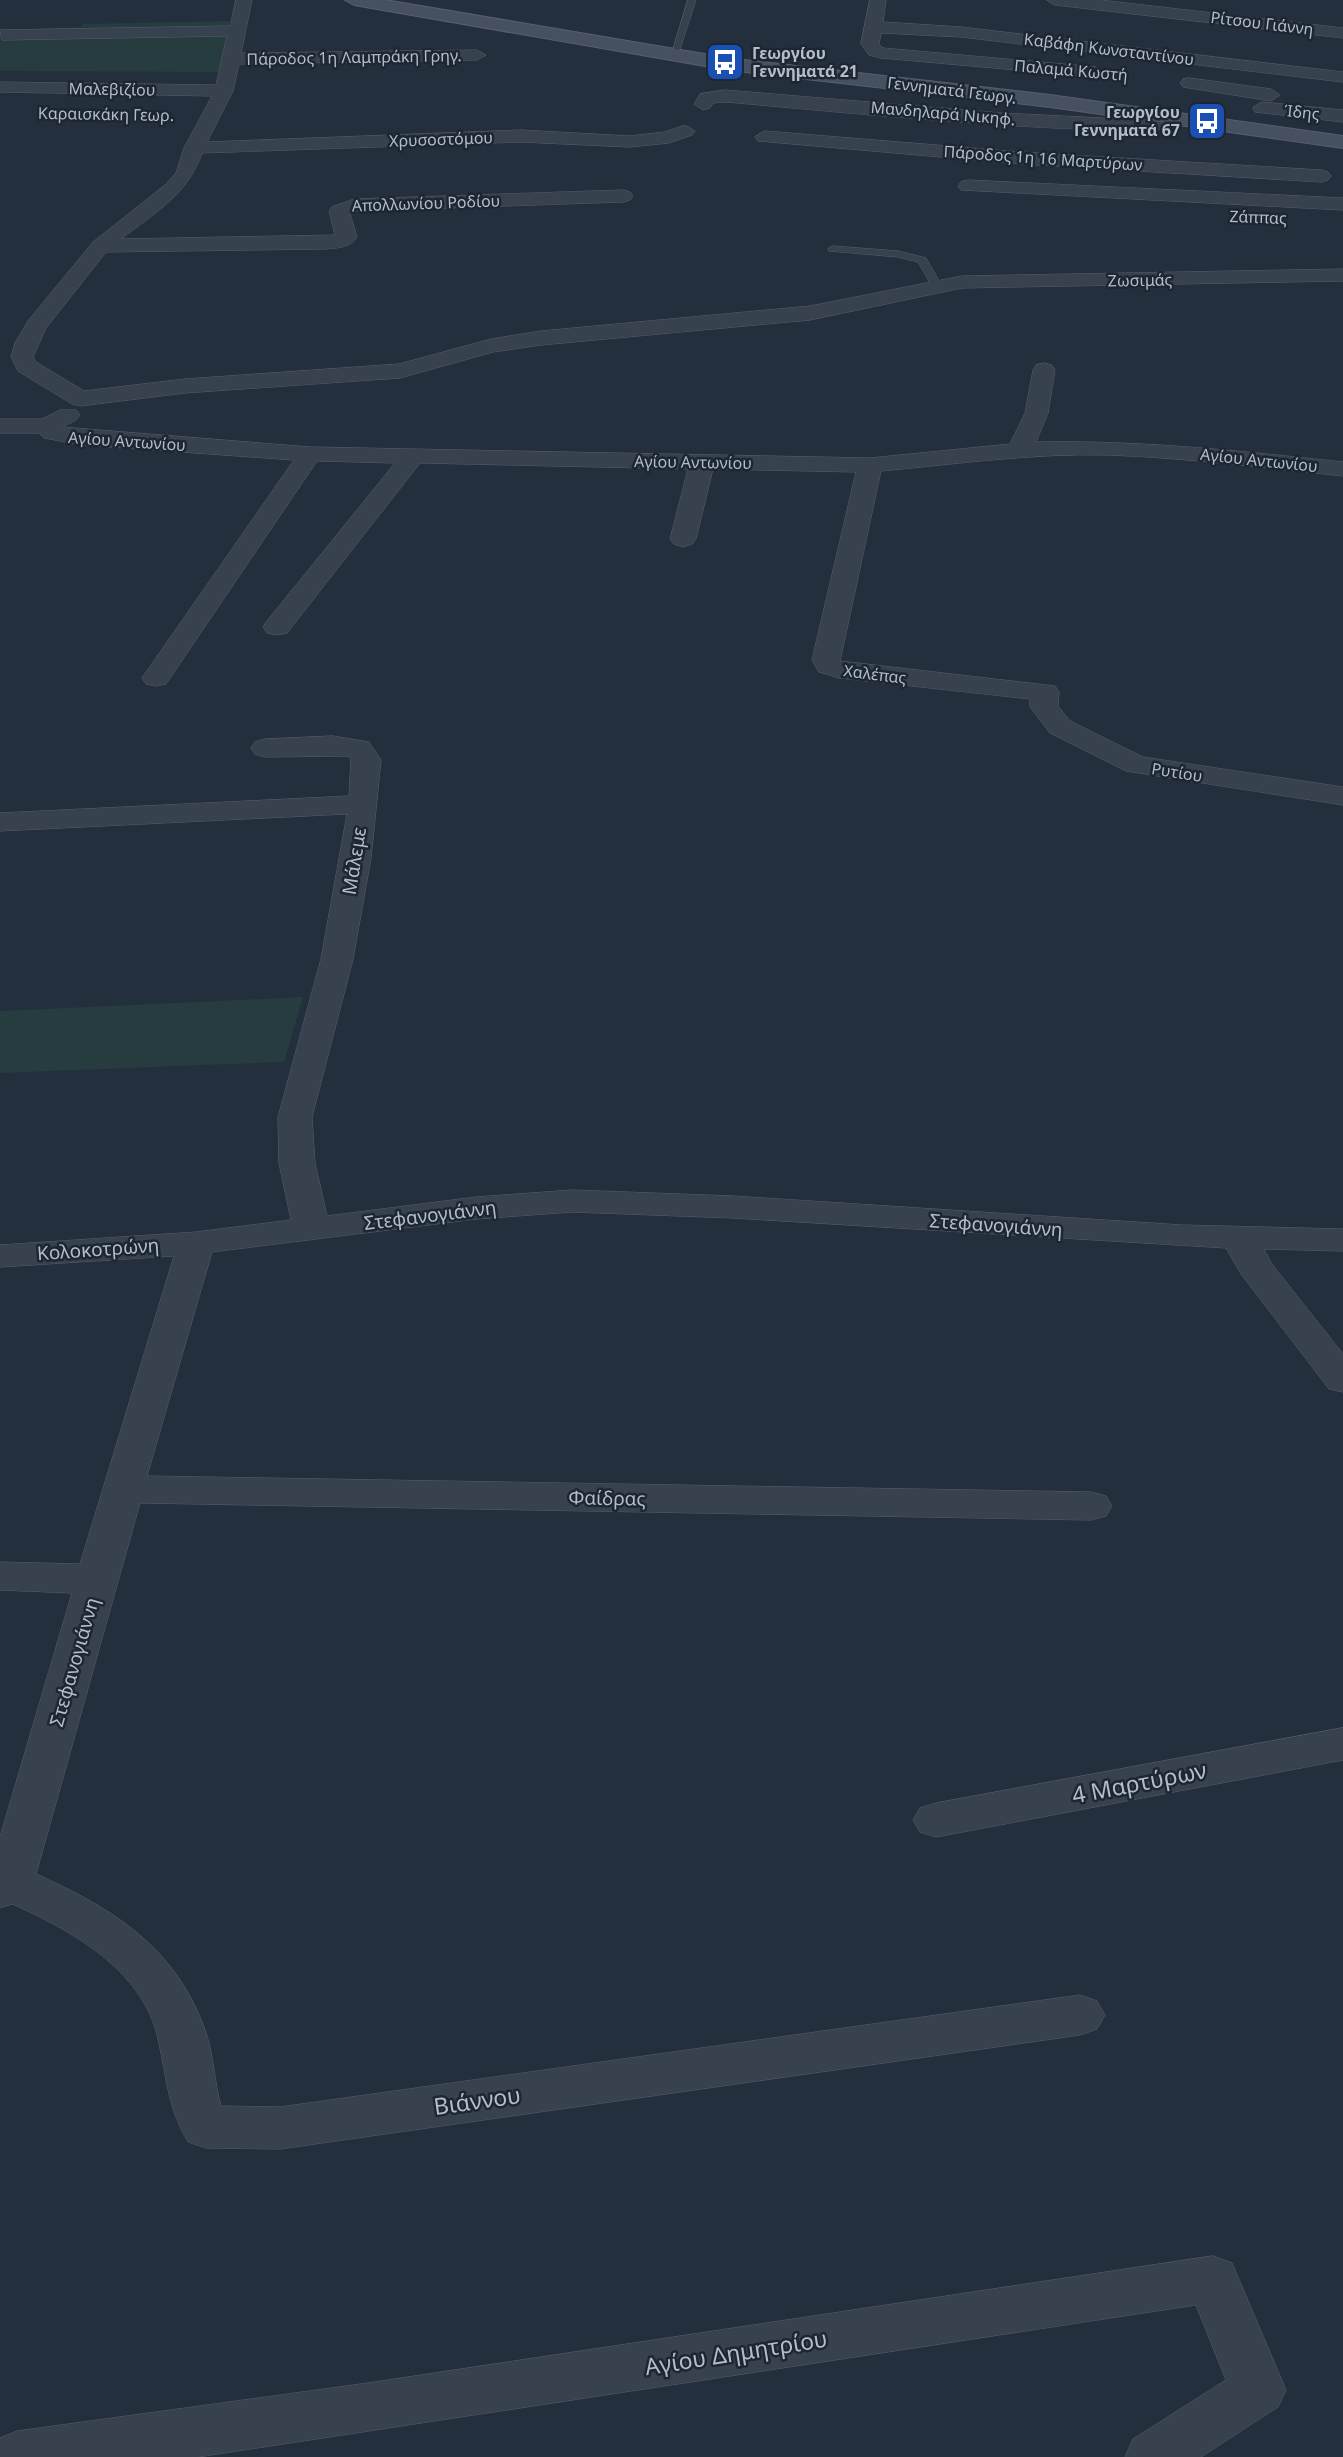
<svg xmlns="http://www.w3.org/2000/svg" width="1343" height="2457" font-family="'Noto Sans',sans-serif">
<rect width="100%" height="100%" fill="#242f3e"/>
<g fill="#263c3f">
<polygon points="231,21 222,72 0,71 0,30 81,27 83,24"/>
<polygon points="303,997 284,1062 0,1073 0,1011"/>
</g>
<g fill="none" stroke-linecap="round" stroke-linejoin="round">
<defs>
<g id="lane">
<polygon points="688,0 696,0 678,55 671,57"/>
<polygon points="833,246 898,251 926,258 942,286 933,288 918,262 898,257 829,251 828,249"/>
</g>
<g id="street">
<path d="M236,0H252L241,53L477,50L486,55L477,60L239,64L233,91L207,142L521,130L629,136L665,132L685,125L695,131L692,135L669,143L629,147L521,142L202,153C188,195 154,213 121,239L335,235L329,211L332,207L354,199L623,190L630,192L633,196L630,200L623,202L357,211L350,214L357,237C350,248 337,248 325,249L106,252L46,328L33,357L36,362L84,391L185,379L399,364L491,339L541,331L810,306L962,276L1343,269V281L962,288L810,320L541,345L493,352L400,378L185,393L80,406L72,404L18,371L11,357L15,343L28,321L93,242L165,185L176,173L184,148L212,96L0,92V82L216,85L227,36L2,40L0,30L230,26Z"/>
<polygon points="870,0 886,0 883,22 961,27 1343,72 1343,82 961,37 881,33 879,44 883,48 1096,67 1105,72 1096,77 881,58 869,55 861,44"/>
<polygon points="1047,0 1100,0 1343,28 1343,38 1055,5"/>
<polygon points="1189,78 1271,89 1280,95 1271,101 1183,87 1180,83 1183,79"/>
<path d="M725,90L1001,113L1143,120L1186,115L1195,121C1175,148 782,106 725,102L713,103L710,108L703,110L694,104L700,94Z"/>
<polygon points="1262,102 1343,110 1343,122 1255,112 1253,108"/>
<polygon points="765,131 1021,152 1321,170 1328,172 1331,176 1328,180 1321,182 1021,164 758,141 755,137"/>
<polygon points="968,180 1343,198 1343,210 961,190 958,186 961,182"/>
<path d="M1044,363L1052,365L1055,370L1048,413L1036,442C1140,440 1240,451 1343,462V476C1265,468 1188,458 1109,455C1033,453 957,464 881,471L840,661L1055,686L1059,692L1058,706L1070,721L1143,757L1343,787V805L1126,771L1050,733L1030,707V699L839,678L819,672L812,660L856,472L713,469L696,539L692,544L683,547L674,544L670,539L688,469L420,463L287,633L277,635L267,633L263,627L267,621L395,463L317,461L166,684L156,686L146,684L142,678L294,460L82,445L44,438L39,433H0V419H42L60,410H76L80,415L76,420L62,427L310,447L870,458L1010,444L1025,413L1033,370L1036,365Z"/>
<path d="M333,736L369,742L381,760L371,858L353,959L312,1117L315,1163L327,1216L476,1197L572,1190L733,1196L1182,1225L1343,1229V1251L1264,1249L1271,1263L1343,1354V1392L1329,1389L1241,1274L1226,1248L733,1218L572,1212L476,1219L212,1252L147,1476L1091,1492L1106,1496L1112,1506L1106,1516L1091,1520L140,1503L36,1874C114,1909 177,1948 206,2033C214,2056 214,2082 221,2106L280,2107L1080,1995L1097,2001L1105,2015L1097,2029L1080,2035L280,2149L206,2148L188,2142C167,2106 167,2078 158,2039C143,1970 71,1930 12,1904L0,1908V1837L72,1593L0,1590V1562L80,1564L174,1256L0,1267V1245L196,1232L291,1220L279,1163L278,1117L321,959L347,814L0,831V813L349,796L351,760L349,756L265,757L255,754L251,748L255,742L265,739Z"/>
<polygon points="1343,1728 1343,1760 936,1837 920,1832 913,1820 920,1808 936,1803"/>
<polygon points="1213,2256 1232,2263 1286,2390 1278,2407 1201,2457 1125,2457 1133,2439 1226,2380 1196,2305 198,2457 0,2457 0,2438 17,2431 368,2383"/>
</g>
<polygon id="secondary" points="345,0 385,0 728,58 1050,95 1343,136 1343,148 1050,107 728,70 354,5"/>
</defs>
<use href="#lane" stroke="#565f6c" stroke-width="1"/>
<use href="#street" stroke="#565f6c" stroke-width="1"/>
<use href="#secondary" stroke="#565f6c" stroke-width="2"/>
<use href="#lane" fill="#38414e" fill-rule="evenodd"/>
<use href="#street" fill="#38414e" fill-rule="evenodd"/>
<use href="#secondary" fill="#465061" fill-rule="evenodd"/>
</g>
<defs>
<symbol id="bus-square" viewBox="-11 -11 22 22"><rect x="-9" y="-9" width="18" height="18" rx="4" fill="#1a4fb4" stroke="#1d2633"/><path d="M-5-6H5V4H4V6H2V4H-2V6H-4V4H-5ZM-3.5-4V0h7V-4ZM-3.5 1.2v1.5H-2V1.2ZM2 1.2v1.5H3.5V1.2Z" fill="#fff"/></symbol>
</defs>
<g fill-rule="evenodd">
<use href="#bus-square" x="703" y="40" width="44" height="44"/>
<use href="#bus-square" x="1185" y="99" width="44" height="44"/>
</g>
<g text-anchor="middle" dominant-baseline="central" stroke-width="5" stroke-linejoin="round" paint-order="stroke">
<g font-size="16" fill="#b4bcc9" stroke="#1d2633">
<text transform="translate(1262 23) rotate(7)">Ρίτσου Γιάννη</text>
<text transform="translate(1109 49) rotate(7)">Καβάφη Κωνσταντίνου</text>
<text transform="translate(354 57) rotate(-1)">Πάροδος 1η Λαμπράκη Γρηγ.</text>
<text transform="translate(1071 70) rotate(5)">Παλαμά Κωστή</text>
<text transform="translate(112 89) rotate(1)">Μαλεβιζίου</text>
<text transform="translate(952 90) rotate(7)">Γεννηματά Γεωργ.</text>
<text transform="translate(1302 112) rotate(6)">Ίδης</text>
<text transform="translate(943 113) rotate(5)">Μανδηλαρά Νικηφ.</text>
<text transform="translate(106 114) rotate(1)">Καραισκάκη Γεωρ.</text>
<text transform="translate(441 139) rotate(-2)">Χρυσοστόμου</text>
<text transform="translate(1043 158) rotate(4)">Πάροδος 1η 16 Μαρτύρων</text>
<text transform="translate(426 203) rotate(-2)">Απολλωνίου Ροδίου</text>
<text transform="translate(1258 217) rotate(2)">Ζάππας</text>
<text transform="translate(1140 280) rotate(-1)">Ζωσιμάς</text>
<text transform="translate(127 441) rotate(4)">Αγίου Αντωνίου</text>
<text transform="translate(1259 460) rotate(6)">Αγίου Αντωνίου</text>
<text transform="translate(693 462) rotate(1)">Αγίου Αντωνίου</text>
<text transform="translate(875 674) rotate(7)">Χαλέπας</text>
<text transform="translate(1177 772) rotate(9)">Ρυτίου</text>
</g>
<g font-size="16" font-weight="bold" fill="#b4bcc9" stroke="#1d2633" text-anchor="start">
<text x="752" y="53">Γεωργίου<tspan x="752" dy="18">Γεννηματά 21</tspan></text>
<text x="1180" y="112" text-anchor="end">Γεωργίου<tspan x="1180" dy="18">Γεννηματά 67</tspan></text>
</g>
<g font-size="19" fill="#b4bcc9" stroke="#1d2633">
<text transform="translate(354 861) rotate(-81)">Μάλεμε</text>
<text transform="translate(430 1215) rotate(-7)">Στεφανογιάννη</text>
<text transform="translate(996 1225) rotate(4)">Στεφανογιάννη</text>
<text transform="translate(98 1249) rotate(-4)">Κολοκοτρώνη</text>
<text transform="translate(607 1498) rotate(1)">Φαίδρας</text>
<text transform="translate(74 1662) rotate(-74)">Στεφανογιάννη</text>
</g>
<g font-size="23" fill="#b4bcc9" stroke="#1d2633">
<text transform="translate(1139 1782) rotate(-11)">4 Μαρτύρων</text>
<text transform="translate(477 2100) rotate(-8)">Βιάννου</text>
<text transform="translate(736 2352) rotate(-9)">Αγίου Δημητρίου</text>
</g>
</g>
</svg>
